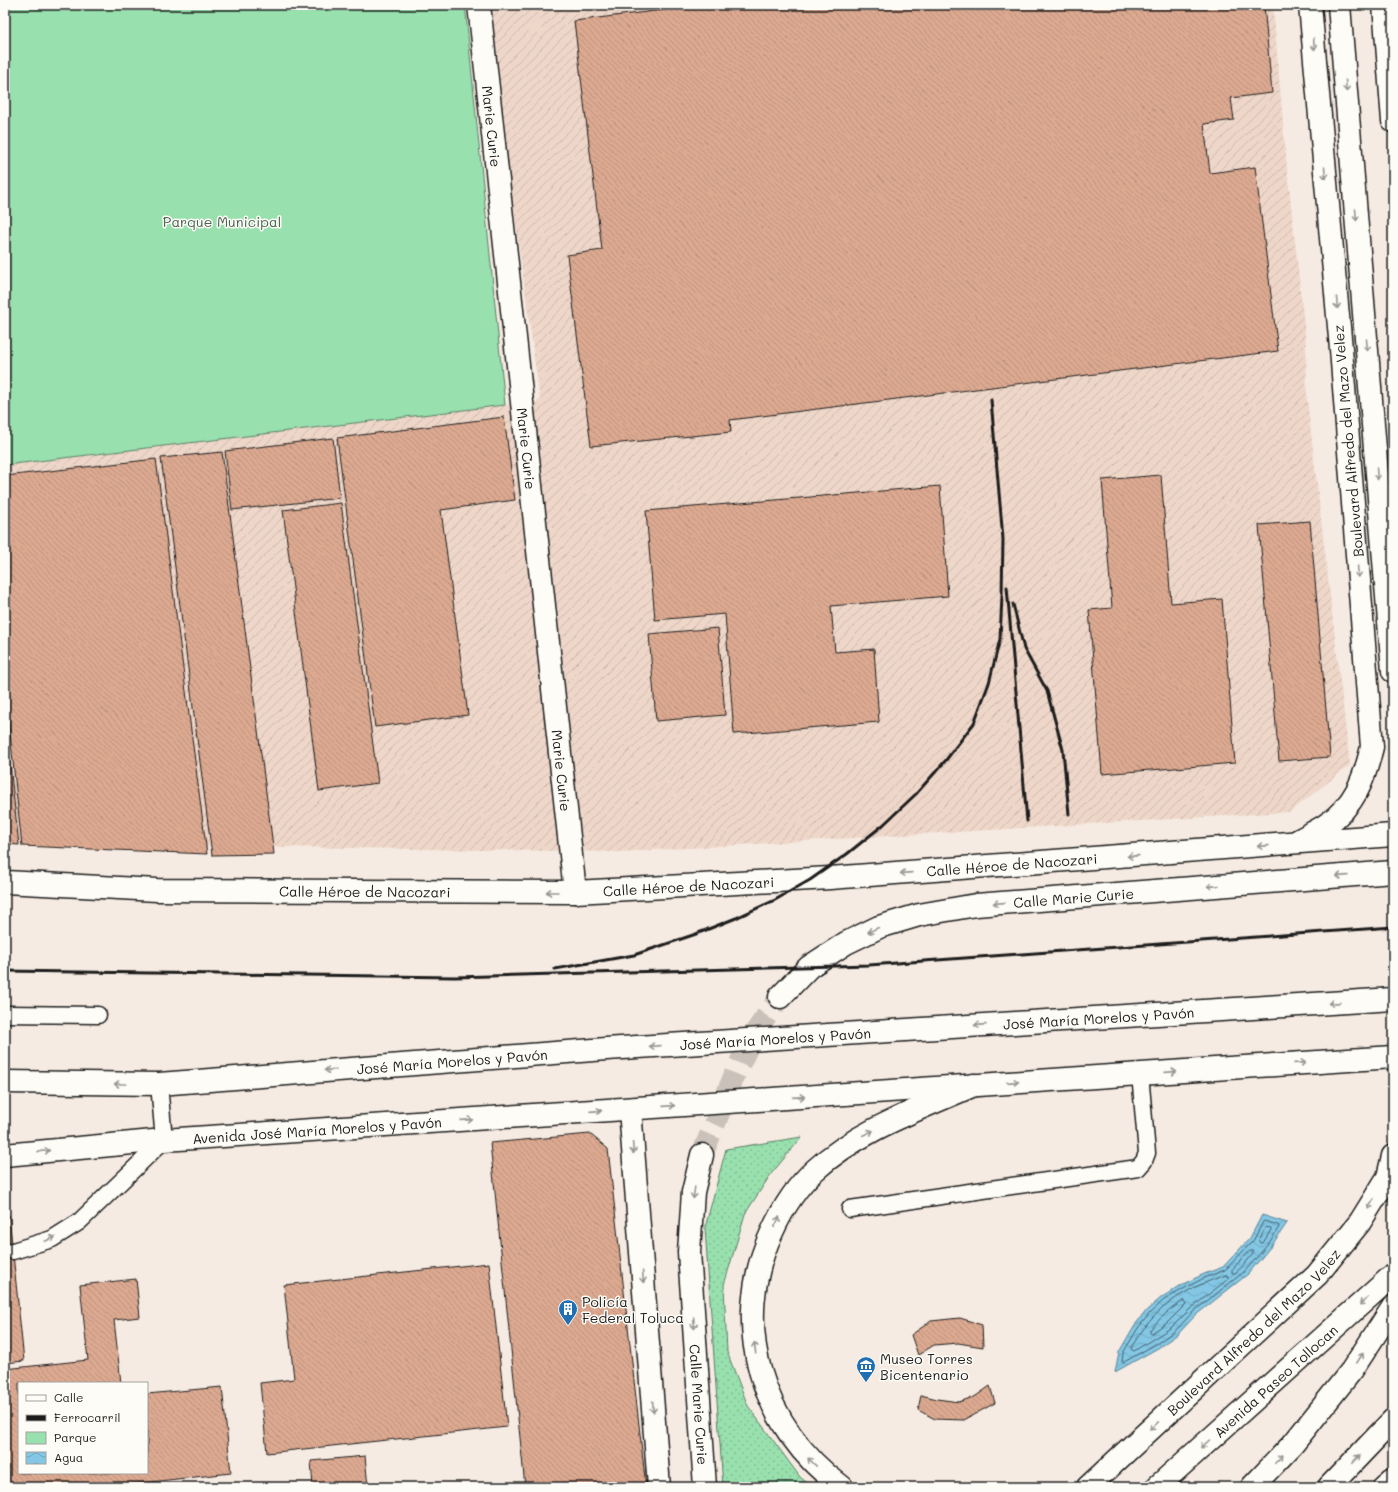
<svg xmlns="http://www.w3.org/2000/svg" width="1398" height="1492" font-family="Mali,sans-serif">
<defs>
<pattern id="industrial-furrows" width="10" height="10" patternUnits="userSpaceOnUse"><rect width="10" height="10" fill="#eed7c9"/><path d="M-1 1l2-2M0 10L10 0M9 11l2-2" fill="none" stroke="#ccb8ac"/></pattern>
<pattern id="grass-dots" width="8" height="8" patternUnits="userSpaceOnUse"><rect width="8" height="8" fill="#98e0ae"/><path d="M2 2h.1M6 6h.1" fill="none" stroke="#82c095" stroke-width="1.8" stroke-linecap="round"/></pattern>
<pattern id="water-waves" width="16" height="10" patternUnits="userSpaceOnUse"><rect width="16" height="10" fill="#83c7e4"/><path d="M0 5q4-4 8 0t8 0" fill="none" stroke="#71aac3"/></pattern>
<pattern id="building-back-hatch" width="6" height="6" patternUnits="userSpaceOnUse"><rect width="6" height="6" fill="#dca990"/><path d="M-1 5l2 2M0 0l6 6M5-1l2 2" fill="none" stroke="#bc917c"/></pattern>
</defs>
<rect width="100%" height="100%" fill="#f6ebe2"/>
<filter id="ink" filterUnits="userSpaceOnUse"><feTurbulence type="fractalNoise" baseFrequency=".025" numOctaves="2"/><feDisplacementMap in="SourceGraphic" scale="8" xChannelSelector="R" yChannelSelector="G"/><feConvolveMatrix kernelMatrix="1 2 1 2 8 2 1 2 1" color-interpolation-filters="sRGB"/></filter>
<g filter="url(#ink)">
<polygon fill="url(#industrial-furrows)" points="486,5 1273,5 1286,158 1306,343 1307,399 1350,765 1290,812 621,852 5,843 5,465 540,401"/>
<polygon fill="url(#grass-dots)" stroke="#5a7e65" points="802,1137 771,1174 745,1214 724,1285 727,1352 748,1406 800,1477 812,1487 723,1487 705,1228 726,1149"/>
<polygon fill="#98e0ae" stroke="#5a7e65" points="5,5 465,5 505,405 5,465"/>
<polygon fill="url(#water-waves)" stroke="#5a8394" points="1262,1215 1287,1223 1272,1245 1248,1274 1196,1315 1178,1334 1158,1348 1115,1372 1119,1352 1134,1326 1147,1310 1162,1297 1183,1284 1204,1274 1223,1267 1250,1238"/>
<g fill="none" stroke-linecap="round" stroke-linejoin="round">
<g stroke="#45606c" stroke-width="1">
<polygon points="1264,1221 1278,1225 1279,1227 1269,1243 1245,1271 1193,1312 1175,1331 1156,1344 1124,1362 1122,1362 1123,1353 1138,1328 1150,1313 1164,1300 1185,1288 1206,1277 1225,1270 1253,1241"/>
<polygon points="1266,1227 1271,1228 1271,1230 1263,1243 1260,1243 1259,1241"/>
<polygon points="1250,1251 1253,1251 1253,1254 1242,1267 1235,1273 1232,1273 1232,1270"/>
<path d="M1226,1275L1228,1276V1279L1190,1309L1172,1327L1134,1351L1132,1350L1131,1348C1155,1307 1181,1290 1226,1275Z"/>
<path d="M1183,1301L1185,1302L1186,1304L1168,1322L1152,1333H1150V1330C1160,1318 1170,1309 1183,1301Z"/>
</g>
</g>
<g fill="url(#building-back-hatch)" stroke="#1c1c1c">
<polygon points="703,5 1264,5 1272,93 1231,98 1234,120 1204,124 1210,173 1255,167 1278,351 730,420 731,432 591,446 567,255 602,250 574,21"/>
<polygon points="504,417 515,500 441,510 468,715 375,727 337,438"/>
<polygon points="333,438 340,498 232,510 225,451"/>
<polygon points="222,452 274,854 212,855 161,458"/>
<polygon points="156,459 207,854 22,846 5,686 5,476"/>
<polygon points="1161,475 1171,603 1222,599 1235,763 1102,774 1089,610 1112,608 1102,480"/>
<polygon points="940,486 948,596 831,606 835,652 874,649 879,722 734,734 725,614 655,620 646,511"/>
<polygon points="341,503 378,783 319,791 283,510"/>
<polygon points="1310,521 1330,757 1279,761 1259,525"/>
<polygon points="718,628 725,715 656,721 649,634"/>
<polygon points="5,721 19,845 5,844"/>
<polygon points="590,1134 608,1149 646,1487 525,1487 490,1143"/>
<polygon points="5,1215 9,1215 24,1361 5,1363"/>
<polygon points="489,1263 507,1427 267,1453 260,1383 294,1379 284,1285"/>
<polygon points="136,1279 140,1317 114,1320 121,1383 19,1383 19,1473 147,1473 147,1394 222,1387 231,1473 106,1487 5,1487 5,1369 88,1360 80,1285"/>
<polygon points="960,1318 982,1325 983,1347 958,1343 934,1345 918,1355 911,1335 931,1321"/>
<polygon points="990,1386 995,1403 964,1420 935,1419 918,1410 921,1395 937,1399 959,1402 976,1396"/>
<polygon points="365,1456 368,1487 313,1487 311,1461"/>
</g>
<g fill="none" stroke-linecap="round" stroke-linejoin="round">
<polyline stroke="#cac2ba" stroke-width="22" stroke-dasharray="22 11" stroke-linecap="butt" points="702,1155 737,1069 754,1034 780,997"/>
<defs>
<g id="service">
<polyline points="5,1014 98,1015"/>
<polyline points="850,1209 1138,1168 1144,1161 1147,1153 1140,1074"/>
<polyline points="13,1251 52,1239 79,1222 164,1140 159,1084"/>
</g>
<g id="minor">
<path id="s1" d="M479,5L575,892"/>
</g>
<g id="tertiary">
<path d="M1299,840C1308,835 1317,831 1326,825C1355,805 1364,780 1372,747L1341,349L1310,5"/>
<path id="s2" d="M5,882L157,890L575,892L830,878L1393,835"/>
</g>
<g id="secondary">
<path id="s3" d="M780,997L809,967L846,943L879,927L919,915L976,905L1393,872"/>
<path id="s4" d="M5,1082L159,1084L606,1049L1393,999"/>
<polyline points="630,1109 659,1487"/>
<path id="s5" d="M5,1155L164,1140L1393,1057"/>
<path id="s6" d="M702,1155L693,1192L689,1252L705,1487"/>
<polyline points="1385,1487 1393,1480"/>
</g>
<g id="primary">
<polyline points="1339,5 1393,671"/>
<polyline points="1384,5 1393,121"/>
<path d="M842,1487C761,1428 729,1324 772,1232C782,1210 796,1187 815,1170C859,1130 920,1109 974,1085"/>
<path id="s7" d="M1088,1487L1317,1275L1360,1222L1388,1177L1393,1156"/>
<polyline points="1252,1487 1293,1444 1352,1370 1393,1307"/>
</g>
<g id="trunk">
<path id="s8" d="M1157,1487L1393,1275"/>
<polyline points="1329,1487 1393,1420"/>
</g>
</defs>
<use href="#service" stroke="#1c1c1c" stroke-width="19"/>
<use href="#minor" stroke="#1c1c1c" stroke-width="25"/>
<use href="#tertiary" stroke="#1c1c1c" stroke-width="25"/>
<use href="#secondary" stroke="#1c1c1c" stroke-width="25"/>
<use href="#primary" stroke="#1c1c1c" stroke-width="25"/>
<use href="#trunk" stroke="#1c1c1c" stroke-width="25"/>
<use href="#service" stroke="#fdfcf7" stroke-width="16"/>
<use href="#minor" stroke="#fdfcf7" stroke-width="22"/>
<use href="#tertiary" stroke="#fdfcf7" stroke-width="22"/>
<use href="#secondary" stroke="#fdfcf7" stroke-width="22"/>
<use href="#primary" stroke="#fdfcf7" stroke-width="22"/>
<use href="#trunk" stroke="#fdfcf7" stroke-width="22"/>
<g stroke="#1c1c1c" stroke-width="3">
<polyline points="1007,587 1027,821"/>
<polyline points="1013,604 1024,649 1047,691 1063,750 1069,814"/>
<polyline points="555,969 634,955 696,934 736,918 775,900 810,880 847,854 883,825 916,794 946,760 974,723 989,683 1000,639 1002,596 1003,539 991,400"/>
<polyline points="5,971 455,977 869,965 1393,927"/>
</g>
</g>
<defs><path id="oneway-shaft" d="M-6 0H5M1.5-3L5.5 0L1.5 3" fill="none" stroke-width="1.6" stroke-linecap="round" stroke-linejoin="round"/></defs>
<g stroke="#989794">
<use href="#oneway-shaft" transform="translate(1314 44) rotate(85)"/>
<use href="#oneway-shaft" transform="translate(1346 86) rotate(85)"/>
<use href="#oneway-shaft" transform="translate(1325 173) rotate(85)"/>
<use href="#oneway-shaft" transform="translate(1356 215) rotate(85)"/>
<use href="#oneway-shaft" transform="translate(1337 303) rotate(85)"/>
<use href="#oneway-shaft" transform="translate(1367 345) rotate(85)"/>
<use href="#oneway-shaft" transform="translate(1377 474) rotate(85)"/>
<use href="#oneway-shaft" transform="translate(1358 572) rotate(86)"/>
<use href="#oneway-shaft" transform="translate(1263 846) rotate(176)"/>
<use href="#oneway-shaft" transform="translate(1133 856) rotate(176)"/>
<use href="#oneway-shaft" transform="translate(906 873) rotate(176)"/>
<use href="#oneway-shaft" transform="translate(1342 876) rotate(176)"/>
<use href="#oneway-shaft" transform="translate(1213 886) rotate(176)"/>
<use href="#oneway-shaft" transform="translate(552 892) rotate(-180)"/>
<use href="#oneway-shaft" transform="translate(999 903) rotate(176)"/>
<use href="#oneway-shaft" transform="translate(873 930) rotate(155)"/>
<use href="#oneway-shaft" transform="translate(1334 1003) rotate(176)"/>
<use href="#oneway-shaft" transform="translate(980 1025) rotate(176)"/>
<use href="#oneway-shaft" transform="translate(655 1046) rotate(176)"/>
<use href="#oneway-shaft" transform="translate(1300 1063) rotate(-4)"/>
<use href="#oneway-shaft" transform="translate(330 1070) rotate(176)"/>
<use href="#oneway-shaft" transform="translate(1171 1072) rotate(-4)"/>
<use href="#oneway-shaft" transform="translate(1013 1082) rotate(-4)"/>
<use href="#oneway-shaft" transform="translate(120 1084) rotate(-180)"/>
<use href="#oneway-shaft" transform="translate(799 1097) rotate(-4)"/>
<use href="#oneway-shaft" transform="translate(669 1106) rotate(-4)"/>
<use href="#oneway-shaft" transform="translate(596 1111) rotate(-4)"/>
<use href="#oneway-shaft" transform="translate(467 1120) rotate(-4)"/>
<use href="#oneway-shaft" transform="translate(868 1133) rotate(-25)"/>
<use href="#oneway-shaft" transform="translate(633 1148) rotate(86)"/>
<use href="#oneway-shaft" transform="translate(44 1151) rotate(-6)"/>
<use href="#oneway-shaft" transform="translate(694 1193) rotate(98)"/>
<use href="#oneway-shaft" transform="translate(1371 1204) rotate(122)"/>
<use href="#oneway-shaft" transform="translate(777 1222) rotate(-64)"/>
<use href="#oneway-shaft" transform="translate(50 1239) rotate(-24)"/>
<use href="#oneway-shaft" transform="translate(643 1277) rotate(86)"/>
<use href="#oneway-shaft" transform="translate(1364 1301) rotate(138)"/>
<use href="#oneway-shaft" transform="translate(694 1323) rotate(86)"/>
<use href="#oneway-shaft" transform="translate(755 1348) rotate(-97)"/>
<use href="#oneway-shaft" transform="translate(1360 1358) rotate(-57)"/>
<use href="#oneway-shaft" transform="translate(653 1407) rotate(86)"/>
<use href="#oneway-shaft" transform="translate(1154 1426) rotate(137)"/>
<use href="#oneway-shaft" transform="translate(1205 1444) rotate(138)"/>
<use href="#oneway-shaft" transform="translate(1279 1459) rotate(-46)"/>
<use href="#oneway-shaft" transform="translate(1356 1459) rotate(-46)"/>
<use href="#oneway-shaft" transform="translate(812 1462) rotate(-136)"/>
</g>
</g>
<defs>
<symbol id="building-pin" viewBox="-11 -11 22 30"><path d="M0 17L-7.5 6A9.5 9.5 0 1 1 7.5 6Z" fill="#1f6fb2" stroke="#fdfcf7"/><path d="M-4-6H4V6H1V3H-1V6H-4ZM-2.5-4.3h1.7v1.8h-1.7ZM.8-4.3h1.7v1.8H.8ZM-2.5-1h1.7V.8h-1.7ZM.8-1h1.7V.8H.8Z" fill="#fff"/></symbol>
<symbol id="museum-pin" viewBox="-11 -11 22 30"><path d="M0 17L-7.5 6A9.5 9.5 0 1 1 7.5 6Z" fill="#1f6fb2" stroke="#fdfcf7"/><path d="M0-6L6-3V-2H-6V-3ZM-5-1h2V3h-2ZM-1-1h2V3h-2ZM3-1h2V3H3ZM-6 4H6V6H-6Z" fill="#fff"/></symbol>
</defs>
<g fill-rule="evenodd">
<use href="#building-pin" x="557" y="1298" width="22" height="30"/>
<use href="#museum-pin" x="855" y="1355" width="22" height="30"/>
</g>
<g text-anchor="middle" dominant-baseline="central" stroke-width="3" stroke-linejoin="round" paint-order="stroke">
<g font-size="14" fill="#1c1c1c" stroke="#fdfcf7">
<text stroke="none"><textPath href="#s1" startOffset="122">Marie Curie</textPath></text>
<text transform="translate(1348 441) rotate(-95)">Boulevard Alfredo del Mazo Velez</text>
<text stroke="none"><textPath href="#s1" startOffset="446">Marie Curie</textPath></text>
<text stroke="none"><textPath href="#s1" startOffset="770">Marie Curie</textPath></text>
<text stroke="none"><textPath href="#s2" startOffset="1008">Calle Héroe de Nacozari</textPath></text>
<text stroke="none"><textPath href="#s2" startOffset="684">Calle Héroe de Nacozari</textPath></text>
<text stroke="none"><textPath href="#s2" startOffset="360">Calle Héroe de Nacozari</textPath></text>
<text stroke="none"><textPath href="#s3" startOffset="320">Calle Marie Curie</textPath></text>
<text stroke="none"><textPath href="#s4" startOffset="1096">José María Morelos y Pavón</textPath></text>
<text stroke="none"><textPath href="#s4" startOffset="772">José María Morelos y Pavón</textPath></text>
<text stroke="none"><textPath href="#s4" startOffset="448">José María Morelos y Pavón</textPath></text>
<text stroke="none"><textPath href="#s5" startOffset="313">Avenida José María Morelos y Pavón</textPath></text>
<text stroke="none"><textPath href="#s7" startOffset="227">Boulevard Alfredo del Mazo Velez</textPath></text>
<text stroke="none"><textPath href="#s8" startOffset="159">Avenida Paseo Tollocan</textPath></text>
<text stroke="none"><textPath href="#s6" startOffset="251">Calle Marie Curie</textPath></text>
</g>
<g font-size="14" fill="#47614f" stroke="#fdfcf7">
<text x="222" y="221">Parque Municipal</text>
</g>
<g font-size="14" fill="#1c1c1c" stroke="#fdfcf7" text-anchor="start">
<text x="582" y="1301">Policía<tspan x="582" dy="16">Federal Toluca</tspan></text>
<text x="880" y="1358">Museo Torres<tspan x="880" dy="16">Bicentenario</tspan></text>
</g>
</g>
<rect width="1398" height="1492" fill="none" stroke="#fdfcf7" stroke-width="20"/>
<rect x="10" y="10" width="1378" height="1472" fill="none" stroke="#1c1c1c" stroke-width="1.5" filter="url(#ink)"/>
<rect x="18" y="1382" width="130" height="92" fill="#fdfcf7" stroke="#a3a29f"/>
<rect x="26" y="1395" width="20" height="6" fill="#fdfcf7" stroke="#a3a29f"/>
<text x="54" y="1402" font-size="12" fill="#1c1c1c">Calle</text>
<rect x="26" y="1415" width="20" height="6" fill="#1c1c1c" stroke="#a3a29f"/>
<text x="54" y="1422" font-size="12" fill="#1c1c1c">Ferrocarril</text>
<rect x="26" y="1432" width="20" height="12" fill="#98e0ae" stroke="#a3a29f"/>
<text x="54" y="1442" font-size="12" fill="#1c1c1c">Parque</text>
<rect x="26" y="1452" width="20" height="12" fill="url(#water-waves)" stroke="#a3a29f"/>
<text x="54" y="1462" font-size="12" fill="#1c1c1c">Agua</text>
</svg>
